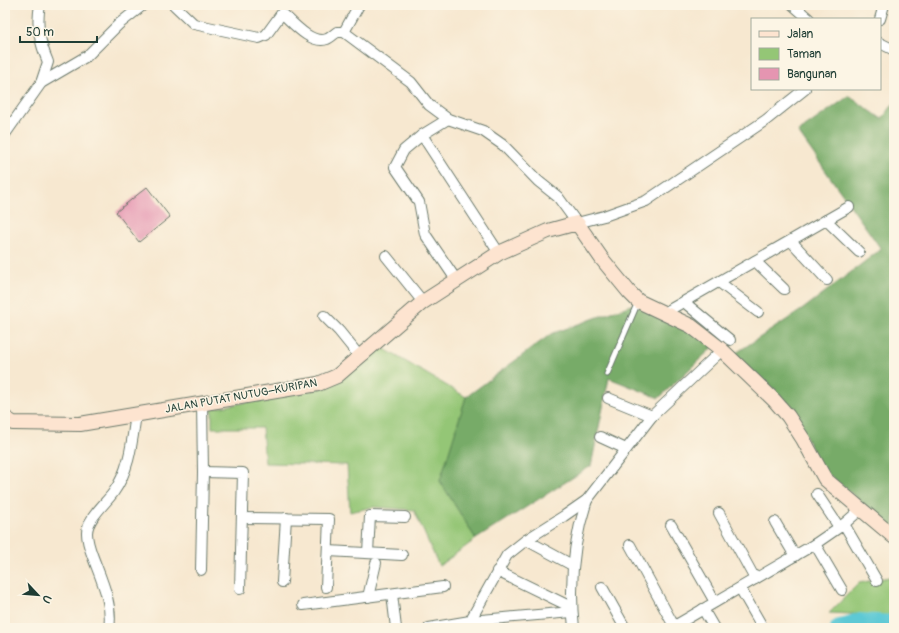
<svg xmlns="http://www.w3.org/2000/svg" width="899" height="633" font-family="Pangolin,sans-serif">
<rect width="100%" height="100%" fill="#fcf5e5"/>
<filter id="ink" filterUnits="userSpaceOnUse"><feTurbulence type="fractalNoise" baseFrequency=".025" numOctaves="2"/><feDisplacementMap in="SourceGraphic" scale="8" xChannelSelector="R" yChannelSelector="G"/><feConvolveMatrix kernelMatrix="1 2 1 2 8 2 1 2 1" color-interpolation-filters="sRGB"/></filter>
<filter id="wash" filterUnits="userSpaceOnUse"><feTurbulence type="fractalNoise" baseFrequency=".012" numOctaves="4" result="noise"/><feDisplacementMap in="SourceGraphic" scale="16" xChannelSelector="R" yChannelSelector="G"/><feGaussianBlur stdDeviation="0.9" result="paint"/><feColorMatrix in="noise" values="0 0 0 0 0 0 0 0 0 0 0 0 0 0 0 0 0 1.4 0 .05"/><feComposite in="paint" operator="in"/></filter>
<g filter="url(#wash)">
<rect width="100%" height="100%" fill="#f7e8d0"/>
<g fill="#94c676" stroke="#5a8255">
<polygon points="381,347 466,397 440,481 476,539 439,566 414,510 373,507 350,512 347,465 265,463 262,428 212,428 212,409 327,386"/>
<polygon points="894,576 894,616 829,613 859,583"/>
</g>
<g fill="#77ab67" stroke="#4b744e">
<polygon points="849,96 882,119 894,103 894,530 820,467 805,434 730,357 803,309 881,249 798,132"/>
<polygon points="645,300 715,345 659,398 609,378 591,466 476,539 440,481 466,397 551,334"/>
</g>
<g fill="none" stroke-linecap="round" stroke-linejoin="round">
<polyline stroke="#5dc9d5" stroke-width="18" points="839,628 858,622 894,624"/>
</g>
<g id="blocks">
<polygon fill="#e595b1" points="147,187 170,217 139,242 116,212"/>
</g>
</g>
<g filter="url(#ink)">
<use href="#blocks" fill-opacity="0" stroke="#6b796b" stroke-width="1"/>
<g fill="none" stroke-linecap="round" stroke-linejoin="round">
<defs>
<polyline id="lane" points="607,374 638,302"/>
<g id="street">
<path d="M40,5C36,26 40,43 48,62L41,83"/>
<path d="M174,5L194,24L259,38L266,35L282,13C292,22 311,45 327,39C330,38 334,34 337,32H344L411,82L429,105L448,119L483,131L503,145L538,181L558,197L577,223L604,216L646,201L766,120L805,89"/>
<polyline points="793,5 809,19"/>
<polyline points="880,19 884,5"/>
<polyline points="344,32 359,5"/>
<polyline points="880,43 894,50"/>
<polyline points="448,119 422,135 404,150 395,167 419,202 425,234 457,281"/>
<polyline points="5,134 41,83 87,56 119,24 143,5"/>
<polyline points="422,135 499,253"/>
<polyline points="826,220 859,252"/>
<polyline points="791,241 827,280"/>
<polyline points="386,256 423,302"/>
<polyline points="755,261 784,289"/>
<polyline points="719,282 758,312"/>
<polyline points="684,302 730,340"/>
<polyline points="664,313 849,207"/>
<polyline points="324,316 339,331 360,357"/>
<polyline points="608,398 652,416"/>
<polyline points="600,437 626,449"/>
<polyline points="203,472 243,473 240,589"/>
<polyline points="817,494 839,527"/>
<polyline points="719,513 755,579"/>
<polyline points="242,518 329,519 326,587"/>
<polyline points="775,522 795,556"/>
<polyline points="844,524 877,581"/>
<polyline points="671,525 715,602"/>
<polyline points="526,540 572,565"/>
<polyline points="815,544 842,590"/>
<polyline points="630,545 674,626"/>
<polyline points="328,551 402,555"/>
<polyline points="368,553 370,516 405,517"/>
<polyline points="201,570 203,472 202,403"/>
<polyline points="497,571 571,607"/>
<polyline points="282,582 286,518"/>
<polyline points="602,587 625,628"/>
<polyline points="740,588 763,628"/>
<polyline points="392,594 396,628"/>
<polyline points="368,597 376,563"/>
<polyline points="303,605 443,587"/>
<polyline points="703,609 714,628"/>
<polyline points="470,621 507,555 526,540 564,516 587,500 652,416 722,350"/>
<path d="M109,628C113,605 102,581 94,560C91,552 87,543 87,533C87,519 105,504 113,493C130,470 132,441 136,414"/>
<polyline points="429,628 470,621 572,612"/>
<path d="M574,628C569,584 573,542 587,500"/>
<polyline points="671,628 815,544 844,524 861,509"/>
</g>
<polyline id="secondary" points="5,418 13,423 80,424 318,384 337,376 423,302 499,253 548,231 577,223 602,259 629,292 638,301 691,326 722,350 774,400 788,416 803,439 825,479 894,537"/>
</defs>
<use href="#lane" stroke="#6b796b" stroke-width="7"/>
<use href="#street" stroke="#6b796b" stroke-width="12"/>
<use href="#secondary" stroke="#6b796b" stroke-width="16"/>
<use href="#lane" stroke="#fff" stroke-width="5"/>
<use href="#street" stroke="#fff" stroke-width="10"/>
<use href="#secondary" stroke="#fde4d0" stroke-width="14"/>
</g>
</g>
<g text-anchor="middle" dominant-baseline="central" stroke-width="3" stroke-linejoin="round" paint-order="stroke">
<g font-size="11" fill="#1f3d34" stroke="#fcf5e5">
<text transform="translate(241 396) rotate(-10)">JALAN PUTAT NUTUG–KURIPAN</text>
</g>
</g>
<rect width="899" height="633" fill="none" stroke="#fcf5e5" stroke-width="20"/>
<rect x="751" y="18" width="130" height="72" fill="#fcf5e5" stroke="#a4ab9e"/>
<rect x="759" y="31" width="20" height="6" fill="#fde4d0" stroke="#a4ab9e"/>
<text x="787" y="38" font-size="12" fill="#1f3d34">Jalan</text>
<rect x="759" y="48" width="20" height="12" fill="#94c676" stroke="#a4ab9e"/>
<text x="787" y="58" font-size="12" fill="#1f3d34">Taman</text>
<rect x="759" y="68" width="20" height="12" fill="#e595b1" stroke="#a4ab9e"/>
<text x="787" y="78" font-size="12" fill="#1f3d34">Bangunan</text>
<g transform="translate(38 595) rotate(116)" stroke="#fcf5e5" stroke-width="3" paint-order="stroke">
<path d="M0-3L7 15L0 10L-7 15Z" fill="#1f3d34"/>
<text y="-6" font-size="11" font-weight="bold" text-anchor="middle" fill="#1f3d34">U</text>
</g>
<path d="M20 36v6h77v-6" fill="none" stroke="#1f3d34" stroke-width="2"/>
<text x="26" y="36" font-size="12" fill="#1f3d34" stroke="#fcf5e5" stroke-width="3" paint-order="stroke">50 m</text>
</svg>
